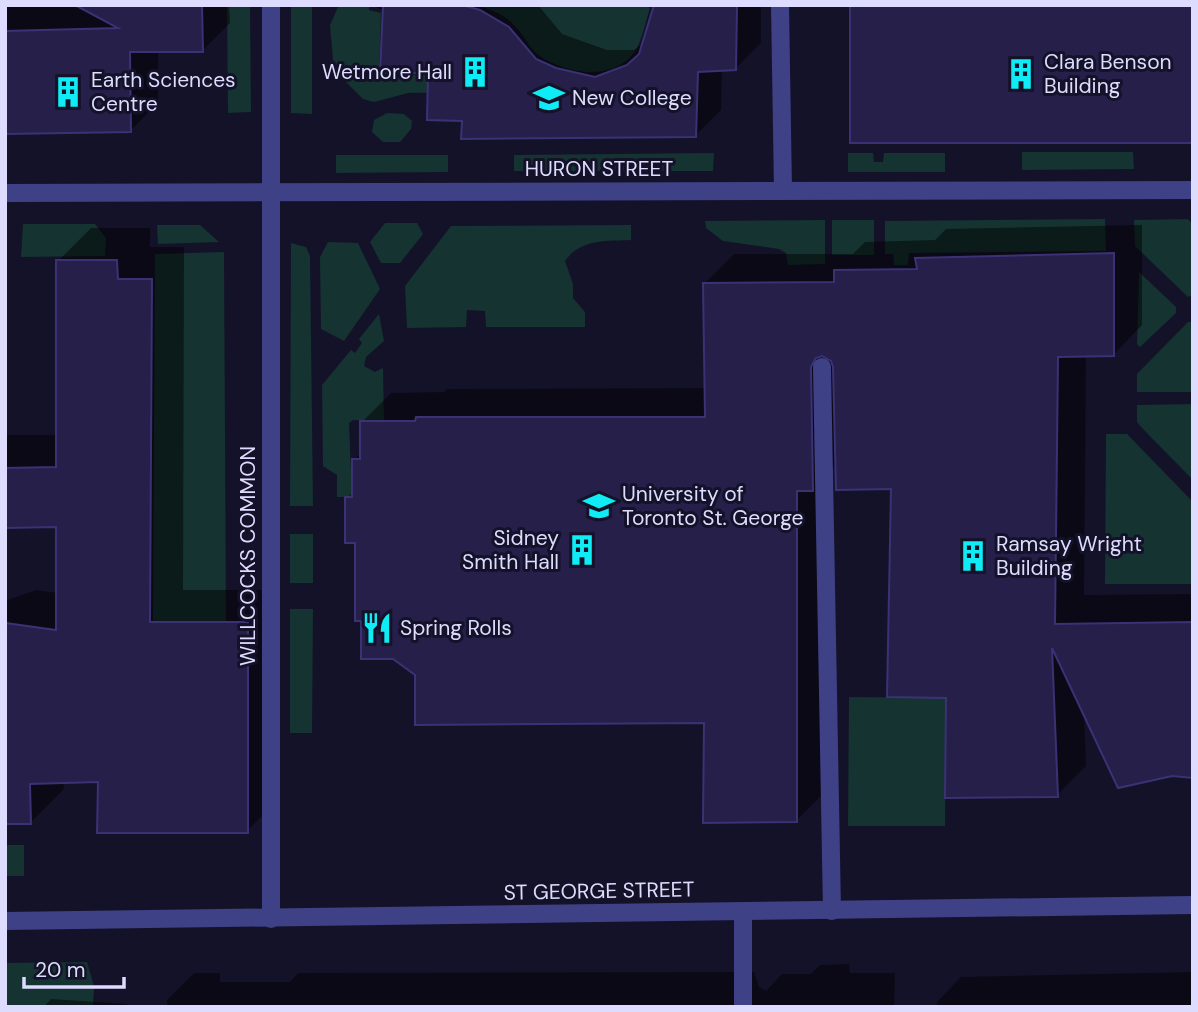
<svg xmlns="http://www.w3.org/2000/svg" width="1198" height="1012" font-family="'DM Sans',sans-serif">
<rect width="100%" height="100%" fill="#141229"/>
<g fill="#153330">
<polygon points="227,5 250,5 251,112 228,113"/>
<polygon points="291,5 312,5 312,114 291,113"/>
<polygon points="339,5 369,5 369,10 381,13 379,75 459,74 459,92 408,93 374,102 363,99 340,76 333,60 330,25"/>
<path d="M475,5H643L650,8C645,22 642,43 633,54C612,81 566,74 540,56C533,52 528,43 523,36C510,17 497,11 475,5Z"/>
<polygon points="387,113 404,114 412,121 411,129 400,142 383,142 372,132 374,120"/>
<polygon points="1022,152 1133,152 1134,169 1022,170"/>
<polygon points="714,153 713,171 514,171 514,155"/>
<polygon points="848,153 873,153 874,162 883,162 884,153 945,153 945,172 848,172"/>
<polygon points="336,155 448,155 448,172 336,173"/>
<polygon points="1105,219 1106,251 909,253 908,265 894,265 893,254 885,254 885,221"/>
<polygon points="1188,219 1193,225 1193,295 1188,297 1135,246 1134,220"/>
<polygon points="825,220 825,264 788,265 786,253 779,249 723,241 706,228 705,221"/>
<rect x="832" y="220" width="42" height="35"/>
<polygon points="385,223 417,223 423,234 400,263 381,263 370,242"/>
<polygon points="23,224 95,224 106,238 105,256 21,257"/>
<polygon points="157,225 200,225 219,242 158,244"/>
<path d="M631,225V240C607,241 580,239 565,261L573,284V298L585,312V327H486L485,311L467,310L466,327L407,328L405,286L451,226Z"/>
<polygon points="328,242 358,243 380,289 344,341 321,329 320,257"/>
<polygon points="291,243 306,247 310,256 313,506 290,506"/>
<polygon points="224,252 226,621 153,621 155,254"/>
<polygon points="1139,272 1176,307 1176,313 1140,347 1137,344"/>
<polygon points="379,314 384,341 366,357 364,366 375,372 383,368 384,421 353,420 349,423 352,497 337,497 337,475 323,466 322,385 351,350 355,353 362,343 359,339"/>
<polygon points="1188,322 1193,322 1193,392 1137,392 1137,374"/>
<polygon points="1193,404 1193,480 1142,428 1137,422 1137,405"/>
<polygon points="1106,434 1127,434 1193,502 1193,584 1105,584"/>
<rect x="290" y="534" width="23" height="49"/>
<polygon points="290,609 313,609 312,733 290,733"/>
<polygon points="849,697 946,698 945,826 848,826"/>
<rect x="5" y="845" width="19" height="31"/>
<polygon points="87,962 94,986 93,1007 5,1007 5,963"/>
</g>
<g fill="#0007">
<polygon points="5,5 229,5 230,23 202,51 158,50 158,103 130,131 5,132"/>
<polygon points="373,5 538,5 562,34 607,50 634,50 644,43 655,5 761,5 761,43 735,69 722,69 721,110 695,136 464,119 385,12"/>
<polygon points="1142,225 1142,325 1113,355 1086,355 1084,595 1193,594 1193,776 1084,712 1086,766 1057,795 948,696 893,488 837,464 826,475 826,791 796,821 706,721 416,675 393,657 362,620 357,541 347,498 354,491 354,460 362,452 362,422 391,393 444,392 447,389 706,388 705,283 734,254 853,254 865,242 935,240 946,229"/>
<polygon points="91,228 150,228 150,247 184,247 183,590 280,590 280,798 247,831 99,780 63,781 64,789 31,822 5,822 5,601 36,590 58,593 58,526 5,526 5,435 58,435 58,261"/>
<polygon points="849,964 850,973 895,973 894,1007 167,1007 167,1000 194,973 220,973 220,982 290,982 298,973 754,972 759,987 766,991 782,974 811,974 820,965"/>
<polygon points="1193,972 1193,1007 937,1007 937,1002 961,977"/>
<polygon points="51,999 127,1004 127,1007 44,1007"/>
</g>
<g fill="#251f4a" stroke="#3b3275" stroke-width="2">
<polygon points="75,5 202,5 203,52 130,52 131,132 5,134 5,31 118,28"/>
<polygon points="383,5 462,5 480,10 509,27 536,59 556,68 595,77 627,65 639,54 654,5 737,5 736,70 698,72 696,137 461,139 462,121 427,120 428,73 380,73"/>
<rect x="850" y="5" width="343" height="138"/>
<polygon points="1114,253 1114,356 1058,357 1055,624 1193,622 1193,778 1172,776 1118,788 1052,648 1058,797 945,798 946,698 887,697 891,489 836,490 833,367 831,361 822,356 816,358 811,367 813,491 797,491 797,822 703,823 704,723 415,725 415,675 393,659 361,659 361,621 355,621 355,543 345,543 345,497 352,497 352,459 360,459 360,421 415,421 416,417 705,417 703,283 834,282 834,270 917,269 915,258"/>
<polygon points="56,260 117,260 118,279 152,279 150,622 248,622 248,833 97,833 98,782 30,784 31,824 5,824 5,623 56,630 56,527 5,528 5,468 56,467"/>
</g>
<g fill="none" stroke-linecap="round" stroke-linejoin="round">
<g stroke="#3f4186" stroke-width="18">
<polyline points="780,5 783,191"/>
<polyline points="822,367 832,911"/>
<polyline points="743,1007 743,912"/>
</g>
<polyline stroke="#3f4186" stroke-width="18" points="271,244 271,863"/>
<g stroke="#3f4186" stroke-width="18">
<polyline points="5,193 1193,190"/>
<polyline points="271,244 271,5"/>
<polyline points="271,863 271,919"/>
</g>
<polyline stroke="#3f4186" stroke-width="18" points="5,921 1193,905"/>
</g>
<defs>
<symbol id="building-bare" viewBox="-9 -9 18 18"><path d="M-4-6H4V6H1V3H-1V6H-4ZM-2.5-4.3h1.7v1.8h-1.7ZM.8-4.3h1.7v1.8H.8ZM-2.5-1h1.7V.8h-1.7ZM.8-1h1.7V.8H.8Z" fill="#10ecf5" stroke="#141229" stroke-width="2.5" paint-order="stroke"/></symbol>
<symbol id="university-bare" viewBox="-9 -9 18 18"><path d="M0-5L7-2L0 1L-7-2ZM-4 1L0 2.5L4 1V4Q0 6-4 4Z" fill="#10ecf5" stroke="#141229" stroke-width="2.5" paint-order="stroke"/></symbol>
<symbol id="restaurant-bare" viewBox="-9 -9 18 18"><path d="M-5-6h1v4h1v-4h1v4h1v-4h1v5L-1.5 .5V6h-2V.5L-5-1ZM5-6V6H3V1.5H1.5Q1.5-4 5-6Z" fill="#10ecf5" stroke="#141229" stroke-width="2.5" paint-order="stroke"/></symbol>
</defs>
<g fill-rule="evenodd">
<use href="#building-bare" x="453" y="50" width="44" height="44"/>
<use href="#building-bare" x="999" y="52" width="44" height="44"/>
<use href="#building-bare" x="46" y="70" width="44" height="44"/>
<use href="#university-bare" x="527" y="76" width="44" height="44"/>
<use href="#university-bare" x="577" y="484" width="44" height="44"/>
<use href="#building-bare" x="560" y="528" width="44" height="44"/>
<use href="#building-bare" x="951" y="534" width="44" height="44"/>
<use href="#restaurant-bare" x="355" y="606" width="44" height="44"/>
</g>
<g text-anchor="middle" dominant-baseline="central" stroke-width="6" stroke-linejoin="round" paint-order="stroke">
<g font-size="21" fill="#dddcfe" stroke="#141229" text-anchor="start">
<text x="1044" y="62">Clara Benson<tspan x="1044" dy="24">Building</tspan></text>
<text x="452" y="72" text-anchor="end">Wetmore Hall</text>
<text x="91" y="80">Earth Sciences<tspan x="91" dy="24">Centre</tspan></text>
<text x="572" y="98">New College</text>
<text x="622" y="494">University of<tspan x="622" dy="24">Toronto St. George</tspan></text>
<text x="559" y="538" text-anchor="end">Sidney<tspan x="559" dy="24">Smith Hall</tspan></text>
<text x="996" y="544">Ramsay Wright<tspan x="996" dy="24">Building</tspan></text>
<text x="400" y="628">Spring Rolls</text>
</g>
<g font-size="21" fill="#dddcfe" stroke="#141229">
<text x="599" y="169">HURON STREET</text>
<text transform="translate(248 556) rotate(-90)">WILLCOCKS COMMON</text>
<text transform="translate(599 891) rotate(-1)">ST GEORGE STREET</text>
</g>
</g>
<rect width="1198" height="1012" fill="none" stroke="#dddcfe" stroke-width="14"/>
<path d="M24 977v10h100v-10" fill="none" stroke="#dddcfe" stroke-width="3.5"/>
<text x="35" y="977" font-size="21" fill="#dddcfe" stroke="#141229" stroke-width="5" paint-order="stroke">20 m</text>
</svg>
